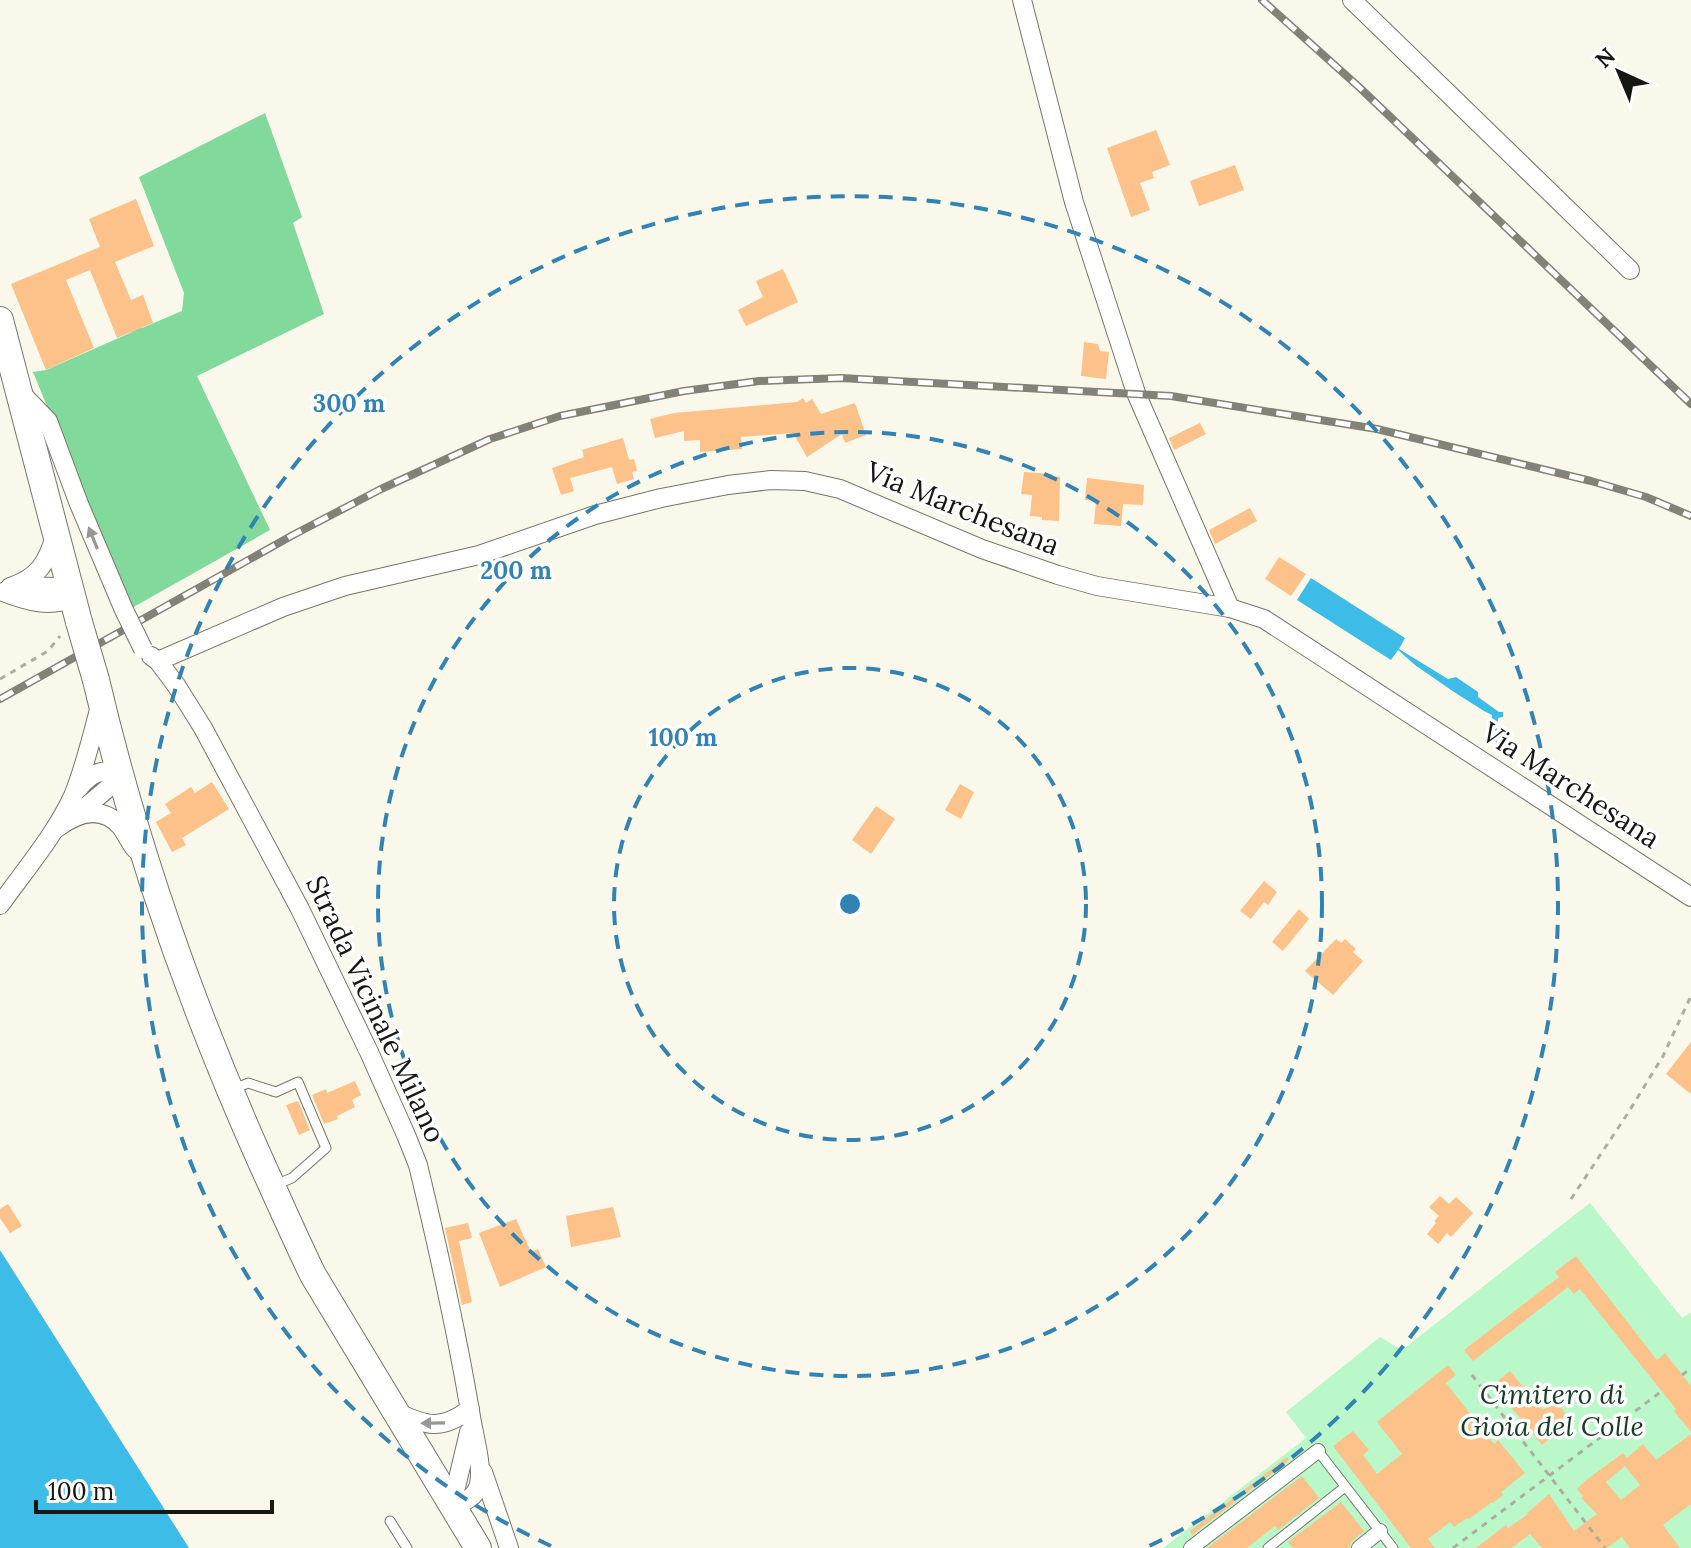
<svg xmlns="http://www.w3.org/2000/svg" width="1691" height="1548" font-family="Lora,serif">
<rect width="100%" height="100%" fill="#faf8ea"/>
<polygon fill="#baf8ca" points="1590,1203 1682,1318 1691,1312 1691,1548 1163,1548 1306,1438 1286,1412 1380,1337 1402,1350"/>
<polygon fill="#81da9c" points="265,113 302,217 293,223 324,314 197,376 270,530 130,609 33,372 46,370 130,333 141,326 142,328 182,311 184,293 139,177"/>
<g fill="#3cbce6">
<polygon points="1311,578 1405,638 1399,649 1448,679 1456,677 1478,692 1478,697 1499,712 1503,712 1503,717 1498,718 1497,742 1491,742 1492,715 1484,711 1454,692 1415,665 1398,650 1391,660 1297,600"/>
<polygon points="0,1250 189,1548 0,1548"/>
</g>
<g fill="#fdc18a" fill-rule="evenodd">
<polygon points="1156,130 1170,165 1152,172 1154,178 1140,183 1150,210 1131,217 1107,148"/>
<polygon points="1235,165 1244,190 1199,206 1190,181"/>
<polygon points="136,199 154,246 115,262 131,300 143,295 153,323 117,338 90,270 66,280 94,348 46,370 11,284 100,247 89,219"/>
<polygon points="783,269 798,302 746,326 738,310 763,297 756,281"/>
<polygon points="1084,342 1098,344 1100,351 1109,352 1106,379 1081,376"/>
<polygon points="803,398 806,403 812,399 821,414 855,403 866,435 845,443 842,434 807,457 793,433 741,437 742,449 700,452 700,440 684,441 684,431 655,438 650,419 674,413 797,402"/>
<polygon points="1200,423 1206,434 1174,450 1169,438"/>
<polygon points="623,438 629,460 634,459 637,471 632,472 634,479 617,484 612,467 570,478 574,491 561,495 552,468 584,457 582,450"/>
<polygon points="1024,472 1052,474 1051,476 1060,477 1059,521 1042,520 1042,517 1030,516 1032,495 1021,494"/>
<polygon points="1087,478 1144,485 1143,505 1123,504 1121,526 1094,524 1096,501 1085,500"/>
<polygon points="1250,508 1257,521 1215,544 1209,530"/>
<polygon points="1279,557 1306,574 1291,596 1265,579"/>
<polygon points="212,782 229,809 182,838 186,845 172,852 156,822 171,813 165,804 191,787 195,793"/>
<polygon points="960,784 974,792 961,819 945,810"/>
<polygon points="876,806 895,819 871,854 852,840"/>
<polygon points="1264,881 1277,892 1268,905 1264,902 1251,919 1240,911"/>
<polygon points="1299,909 1309,919 1283,951 1272,942"/>
<polygon points="1336,939 1341,943 1345,939 1356,949 1353,952 1363,961 1333,995 1305,971"/>
<polygon points="1691,1042 1691,1094 1666,1074"/>
<polygon points="355,1081 361,1095 352,1100 355,1107 337,1116 338,1119 324,1124 312,1095 326,1089 327,1093"/>
<polygon points="298,1101 310,1130 299,1135 286,1105"/>
<polygon points="1440,1196 1449,1204 1456,1197 1473,1213 1451,1237 1447,1233 1438,1244 1427,1234 1436,1223 1434,1221 1439,1216 1429,1207"/>
<polygon points="8,1204 22,1226 10,1233 0,1218 0,1209"/>
<polygon points="613,1207 621,1237 571,1247 566,1216"/>
<polygon points="516,1219 531,1252 538,1249 546,1267 500,1287 479,1233"/>
<polygon points="468,1223 472,1238 459,1241 472,1302 462,1305 445,1228"/>
<polygon points="1576,1256 1657,1360 1665,1353 1691,1386 1691,1432 1674,1411 1676,1409 1580,1289 1574,1294 1568,1287 1473,1361 1464,1350 1559,1277 1555,1272"/>
<polygon points="1448,1365 1456,1375 1446,1383 1494,1444 1498,1440 1525,1473 1501,1492 1503,1495 1493,1503 1492,1502 1469,1519 1467,1518 1454,1527 1450,1522 1428,1539 1435,1548 1411,1548 1333,1446 1353,1431 1369,1450 1363,1455 1377,1474 1402,1454 1377,1422"/>
<polygon points="1510,1371 1543,1410 1556,1401 1571,1421 1542,1445 1493,1385"/>
<path d="M1691,1434V1504L1663,1525L1680,1548H1630L1622,1537L1607,1548H1542L1530,1534L1512,1548H1476L1506,1525L1508,1528L1528,1514L1527,1513L1549,1494L1574,1531L1597,1514L1581,1498L1583,1496L1577,1489L1585,1481L1623,1453L1627,1458L1643,1444L1656,1460ZM1625,1466L1640,1485L1621,1500L1606,1482Z"/>
<polygon points="1287,1457 1289,1460 1192,1535 1190,1531"/>
<polygon points="1302,1476 1319,1498 1278,1530 1275,1526 1247,1548 1207,1548"/>
<polygon points="1341,1502 1364,1531 1352,1541 1349,1548 1293,1548 1288,1542"/>
</g>
<g fill="none" stroke-linecap="round" stroke-linejoin="round">
<defs>
<g id="service">
<polyline points="232,1090 248,1083 276,1092 298,1082 326,1148 292,1178 275,1185"/>
<polyline points="1318,1451 1393,1548"/>
<polyline points="390,1521 407,1548"/>
<polyline points="1268,1548 1345,1487"/>
</g>
<g id="pedestrian">
<polyline points="1191,1548 1318,1451"/>
<polyline points="1359,1548 1380,1531"/>
</g>
<g id="minor">
<polyline points="1022,0 1074,202 1136,393 1230,608"/>
<polyline points="1352,0 1630,270"/>
<polyline points="22,394 48,421 79,504 124,610"/>
<polyline points="19,586 56,587 73,598"/>
<path d="M10,587C38,578 47,563 55,536"/>
<path d="M3,592C26,601 49,608 73,598"/>
<path d="M151,656L158,661L176,685L203,728L300,909L369,1052L406,1135L418,1165C438,1248 457,1333 471,1417C474,1436 483,1466 479,1484C476,1498 464,1502 452,1506"/>
<polyline points="158,661 283,607 345,586 479,555 595,515 661,498 728,485 771,480 805,481 840,489 982,549 1058,575 1097,586 1230,608 1264,619 1691,897"/>
<path d="M75,816L114,783L121,774C102,767 90,774 78,789"/>
<path d="M57,828C77,813 102,804 121,827C126,834 130,842 135,849"/>
<path d="M0,905C25,870 55,835 73,796C85,767 92,736 100,706"/>
<path d="M396,1412C427,1426 441,1431 470,1409"/>
<polyline points="483,1472 509,1548"/>
<polyline points="449,1501 456,1487 469,1432"/>
</g>
<g id="secondary">
<polyline points="0,320 79,622"/>
<path d="M96,680C135,846 192,1008 262,1164C279,1201 295,1238 313,1275L478,1548"/>
</g>
</defs>
<use href="#service" stroke="#787669" stroke-width="11"/>
<use href="#pedestrian" stroke="#787669" stroke-width="16"/>
<use href="#minor" stroke="#787669" stroke-width="20"/>
<use href="#secondary" stroke="#787669" stroke-width="28"/>
<g stroke="#aeada2" stroke-width="3" stroke-dasharray="6 6" stroke-linecap="butt">
<polyline points="0,679 48,651 60,636"/>
<polyline points="1571,1199 1628,1113 1663,1056 1691,996"/>
<polyline points="1472,1375 1605,1548"/>
<polyline points="1682,1375 1691,1368"/>
<polyline points="1453,1548 1662,1391"/>
</g>
<use href="#service" stroke="#fff" stroke-width="9"/>
<use href="#pedestrian" stroke="#fff" stroke-width="14"/>
<use href="#minor" stroke="#fff" stroke-width="18"/>
<use href="#secondary" stroke="#fff" stroke-width="26"/>
<defs>
<g id="rail">
<polyline points="1262,0 1359,87 1691,404"/>
<polyline points="0,699 293,535 381,489 490,439 560,416 684,391 759,381 841,378 1171,396 1377,429 1591,481 1646,497 1691,516"/>
</g>
</defs>
<use href="#rail" stroke="#838278" stroke-width="8"/>
<use href="#rail" stroke="#fff" stroke-width="5" stroke-dasharray="15" stroke-linecap="butt"/>
<defs>
<polyline id="minor-bridge" points="124,610 143,649"/>
<polyline id="secondary-bridge" points="79,622 96,680"/>
</defs>
<use href="#minor-bridge" stroke="#787669" stroke-width="20" stroke-linecap="butt"/>
<use href="#secondary-bridge" stroke="#787669" stroke-width="28" stroke-linecap="butt"/>
<use href="#minor-bridge" stroke="#fff" stroke-width="18"/>
<use href="#secondary-bridge" stroke="#fff" stroke-width="26"/>
</g>
<defs><path id="oneway-solid" d="M-6-.8H1V-3.2L6.5 0L1 3.2V.8H-6Z" transform="scale(2)"/></defs>
<g fill="#979794">
<use href="#oneway-solid" transform="translate(93 538) rotate(-112)"/>
<use href="#oneway-solid" transform="translate(433 1423) rotate(179)"/>
</g>
<g fill="none" stroke="#3183b4" stroke-width="4" stroke-dasharray="14 10">
<circle cx="850" cy="904" r="236"/>
<circle cx="850" cy="904" r="472"/>
<path d="M551 1546A708 708 0 1 1 1149 1546"/>
</g>
<g text-anchor="middle" dominant-baseline="central" stroke-width="7" stroke-linejoin="round" paint-order="stroke">
<g font-size="28" fill="#171712" stroke="#fff">
<text transform="translate(963 508) rotate(22)">Via Marchesana</text>
<text transform="translate(1571 785) rotate(33)">Via Marchesana</text>
<text transform="translate(376 1009) rotate(65)">Strada Vicinale Milano</text>
</g>
<g font-size="28" font-style="italic" fill="#183d24" stroke="#fff">
<text x="1552" y="1394">Cimitero di<tspan x="1552" dy="32">Gioia del Colle</tspan></text>
</g>
</g>
<circle cx="850" cy="904" r="12" fill="#3183b4" stroke="#fff" stroke-width="4"/>
<g font-size="24" text-anchor="middle" font-weight="bold" fill="#3183b4" stroke="#fff" stroke-width="7" stroke-linejoin="round" paint-order="stroke">
<text x="349" y="412">300 m</text>
<text x="516" y="579">200 m</text>
<text x="683" y="746">100 m</text>
</g>
<g transform="translate(1619 72) rotate(316)" stroke="#ffffff" stroke-width="6" paint-order="stroke">
<path d="M0-6L14 30L0 20L-14 30Z" fill="#171712"/>
<text y="-12" font-size="22" font-weight="bold" text-anchor="middle" fill="#171712">N</text>
</g>
<path d="M36 1500v12h236v-12" fill="none" stroke="#171712" stroke-width="4"/>
<text x="48" y="1500" font-size="24" fill="#171712" stroke="#ffffff" stroke-width="6" paint-order="stroke">100 m</text>
</svg>
